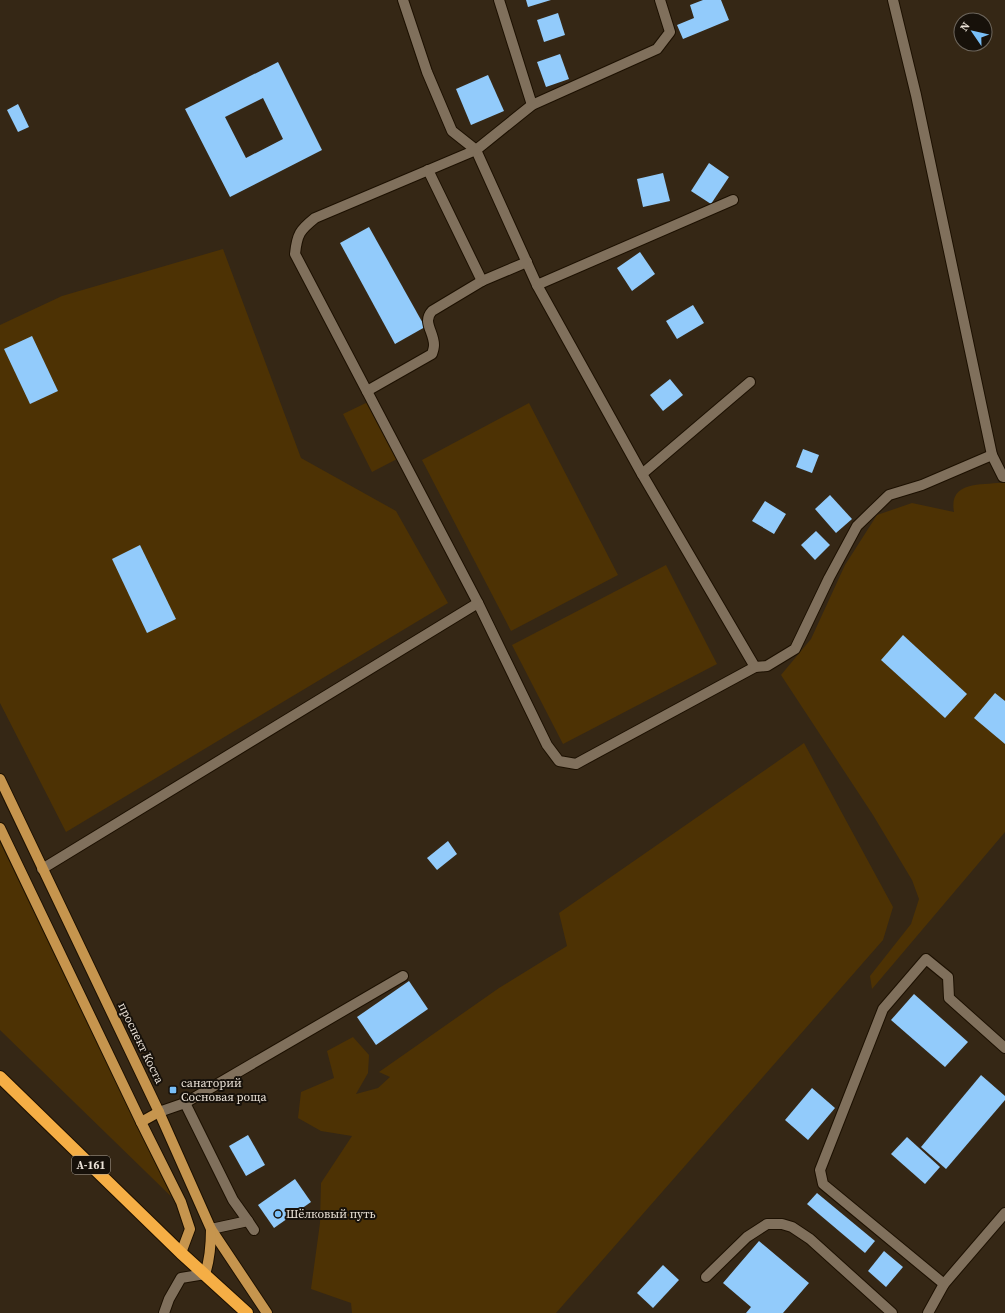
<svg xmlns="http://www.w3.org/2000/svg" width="1005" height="1313" font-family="'Source Serif 4',serif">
<rect width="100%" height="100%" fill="#352715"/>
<g fill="#4d3204">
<polygon points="223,249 301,458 396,511 448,603 66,832 0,703 0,325 62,296"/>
<polygon points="368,402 397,459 372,472 343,414"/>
<polygon points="529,403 618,575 511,631 422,460"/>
<path d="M1005,482V832L872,989L870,976L911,924L919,899L912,880L873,815L781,675L811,639L845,565L877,515L912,503L954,512C948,479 985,486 1005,482Z"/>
<polygon points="666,565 717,664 563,744 512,645"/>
<polygon points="804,743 893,907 883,940 556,1313 352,1313 351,1303 311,1289 320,1223 321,1183 352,1136 321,1131 298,1118 301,1092 334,1078 327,1051 353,1037 369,1055 368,1073 356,1094 378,1088 390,1077 379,1072 499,988 567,946 559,913"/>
<polygon points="0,842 7,856 182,1207 0,1030"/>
</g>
<g fill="#92cbfb" fill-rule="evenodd">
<polygon points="526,0 551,0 528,7"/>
<polygon points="703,0 721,0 729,20 683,39 677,25 694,18 690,5"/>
<polygon points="558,13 565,35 544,42 537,20"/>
<polygon points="560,54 569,79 546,87 537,62"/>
<path d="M278,62L322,150L230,197L185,109ZM263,98L283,139L246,158L225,117Z"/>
<polygon points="488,75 504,111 471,125 456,89"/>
<polygon points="18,104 29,127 18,132 7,110"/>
<polygon points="709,163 729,177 711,204 691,191"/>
<polygon points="663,173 670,201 643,207 637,179"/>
<polygon points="369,227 425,327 395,344 340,243"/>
<polygon points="640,252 655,274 632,291 617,268"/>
<polygon points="693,305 704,323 677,339 666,321"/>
<polygon points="32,336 58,391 30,404 4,349"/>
<polygon points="670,379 683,395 663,411 650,395"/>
<polygon points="803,449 819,455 812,473 796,467"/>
<polygon points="830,495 852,519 836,533 815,509"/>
<polygon points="765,501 786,514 774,534 752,521"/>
<polygon points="816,531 830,545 815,560 801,545"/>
<polygon points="140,545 176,619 147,633 112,559"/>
<polygon points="903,635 967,694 945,718 881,660"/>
<polygon points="995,693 1005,701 1005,744 974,718"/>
<polygon points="448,841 457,854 437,870 427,858"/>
<polygon points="409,981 428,1009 376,1045 357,1017"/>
<polygon points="914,994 968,1042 945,1067 891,1020"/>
<polygon points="981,1075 1005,1096 1005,1100 946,1169 921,1147"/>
<polygon points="812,1088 835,1108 808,1140 785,1120"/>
<polygon points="248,1135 265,1165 246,1176 229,1146"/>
<polygon points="907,1137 940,1167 925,1184 891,1154"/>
<polygon points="295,1179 311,1202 274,1228 258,1205"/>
<polygon points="817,1193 875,1241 865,1253 807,1204"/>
<polygon points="759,1241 809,1283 783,1313 746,1313 751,1307 723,1283"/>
<polygon points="884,1251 903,1267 886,1287 868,1271"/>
<polygon points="663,1265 679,1280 653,1308 637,1293"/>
</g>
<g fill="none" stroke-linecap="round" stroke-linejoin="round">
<defs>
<g id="minor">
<polyline points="403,0 427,72 452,131 476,150 537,285 733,200"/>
<polyline points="499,0 532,105"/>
<polyline points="893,0 916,95 992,455"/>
<polyline points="428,170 482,281"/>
<path d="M537,285L642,474L755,667L576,764L559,761L547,745L478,603L295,254C297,234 300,230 315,218L476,150L532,105L657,49L670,32L660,0"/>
<path d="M367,391L432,354C433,351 434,348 434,345C434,332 422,322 432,311L482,281L527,262"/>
<polyline points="642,474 750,382"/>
<polyline points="755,667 767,666 795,649 829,578 857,526 889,495 922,485 992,455 1003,477 1005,477"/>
<polyline points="42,869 478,603"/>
<polyline points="185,1103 233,1200 248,1221 211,1229"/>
<polyline points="159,1112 185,1103 403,976"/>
<polyline points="248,1221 254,1230"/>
<polyline points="706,1277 747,1237 767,1224 782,1224 792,1227 810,1239 892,1313"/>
<polyline points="944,1284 823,1184 820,1170 883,1009 926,959 948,977 949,998 1005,1048"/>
<polyline points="164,1313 169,1299 181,1278 205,1274"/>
<polyline points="928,1313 944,1284 1005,1213"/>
</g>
<g id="major">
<polyline points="0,779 159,1112 211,1229 267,1313"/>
<polyline points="0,828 141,1122 181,1202 190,1229 181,1253"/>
<polyline points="141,1122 159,1112"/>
<path d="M205,1274C210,1259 211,1245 211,1229"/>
</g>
<polyline id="highway" points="0,1077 181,1253 247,1313"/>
</defs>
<use href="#minor" stroke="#1c1001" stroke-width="12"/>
<use href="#major" stroke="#1c1001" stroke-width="12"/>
<use href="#highway" stroke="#1c1001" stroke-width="14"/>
<use href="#minor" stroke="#80705c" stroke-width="10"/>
<use href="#major" stroke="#c6954e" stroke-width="10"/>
<use href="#highway" stroke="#f5ae45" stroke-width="12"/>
</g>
<g fill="#79bff8" stroke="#17110a" stroke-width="1.5">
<rect x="169" y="1086" width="8" height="8" rx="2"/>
<circle cx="278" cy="1214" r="4"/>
</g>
<g text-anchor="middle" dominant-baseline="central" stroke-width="4" stroke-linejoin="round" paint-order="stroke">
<rect fill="#17110a" stroke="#aca49a" stroke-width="1" x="72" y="1156" width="38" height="18" rx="3"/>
<g font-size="11" font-weight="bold" fill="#ece3d8">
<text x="91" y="1165">А-161</text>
</g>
<g font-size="12" fill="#ece3d8" stroke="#17110a">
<text transform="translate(141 1043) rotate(64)">проспект Коста</text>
</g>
<g font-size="12" fill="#ece3d8" stroke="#17110a" text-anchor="start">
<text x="181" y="1083">санаторий<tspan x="181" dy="14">Сосновая роща</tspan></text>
<text x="286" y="1214">Шёлковый путь</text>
</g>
</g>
<g transform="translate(973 32) rotate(304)"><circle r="19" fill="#17110a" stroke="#6c655c"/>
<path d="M0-3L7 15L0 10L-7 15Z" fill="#79bff8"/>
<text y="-6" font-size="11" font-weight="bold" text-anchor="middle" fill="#ece3d8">N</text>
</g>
</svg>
